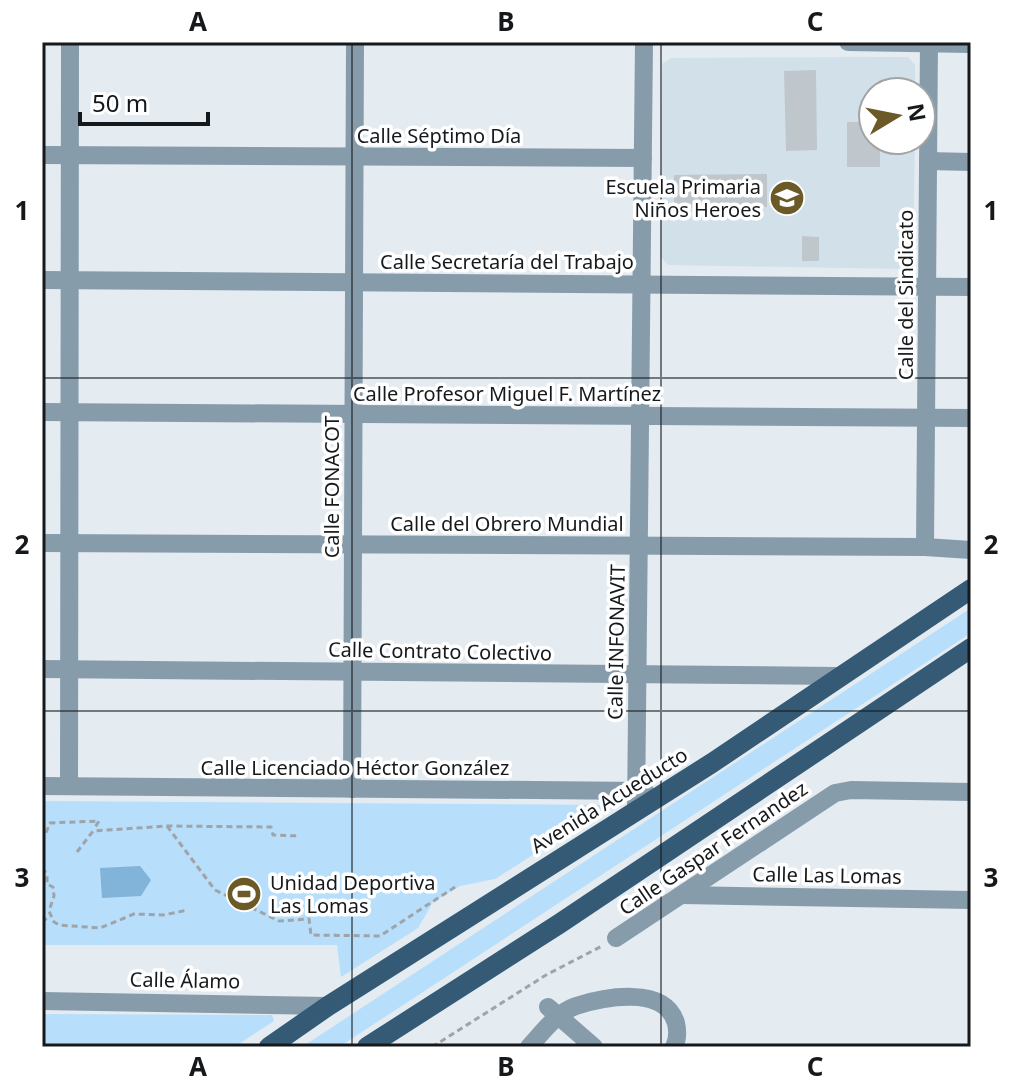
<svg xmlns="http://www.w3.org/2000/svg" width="1013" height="1089" font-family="'Noto Sans',sans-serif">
<rect width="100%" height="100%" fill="#e4ebf1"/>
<polygon fill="#d2e0ea" points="908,57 915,65 915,92 873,92 873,140 915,140 913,261 903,269 668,265 660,256 662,64 671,58"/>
<g fill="#b7defb">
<polygon points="971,608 971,633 339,1047 302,1047"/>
<polygon points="42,801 611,805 495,879 460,886 433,902 418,928 341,977 337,945 42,945"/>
<polygon points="42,1014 272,1015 274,1021 234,1047 42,1047"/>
</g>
<polygon fill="#82b3d8" points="140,866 151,880 141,896 102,898 100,868"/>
<g fill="#bfc6cc">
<polygon points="816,70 817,150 786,151 784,71"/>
<polygon points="847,122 873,122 873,140 880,140 880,167 847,167"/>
<polygon points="767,174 767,207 674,208 674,175"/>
<polygon points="802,236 819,237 819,261 802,261"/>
</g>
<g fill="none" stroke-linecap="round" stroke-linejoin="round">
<g stroke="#9ea4a8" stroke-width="3" stroke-dasharray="6 4" stroke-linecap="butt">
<polyline points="167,826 215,890 279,921 309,919 311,935 380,936 458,885"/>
<polyline points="42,842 50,823 99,821 94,829"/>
<polyline points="77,852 93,831 167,826 271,827 273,835 300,836"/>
<polyline points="42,868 47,874 47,884 53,887 54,896 49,911 54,922 59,925 100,928 134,914 163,915 188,910"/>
<polyline points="42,922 51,915"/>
<polyline points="432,1047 546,975 602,946"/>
</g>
<g stroke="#879cab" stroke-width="18">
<polyline points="848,42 971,44"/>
<polyline points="42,155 643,158"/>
<polyline points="928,161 971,162"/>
<polyline points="42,280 971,287"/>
<polyline points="42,412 971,418"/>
<polyline points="42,543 925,547 971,550"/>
<polyline points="925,547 929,42"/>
<polyline points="42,669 838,676"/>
<polyline points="42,786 645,791"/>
<polyline points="69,786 70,42"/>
<polyline points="352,789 355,42"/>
<polyline points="636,811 644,42"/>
<polyline points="682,895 971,900"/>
<polyline points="616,938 835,793 851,790 971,792"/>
<polyline points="42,1001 328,1006"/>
<polyline points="548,1007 594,1047"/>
<path d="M529,1047C543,1032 556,1013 576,1006C604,997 665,985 676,1023C678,1032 678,1039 674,1047"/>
</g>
<g stroke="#345a76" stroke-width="20">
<polyline points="269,1047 328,1006 712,763 971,589"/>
<polyline points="367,1047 559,924 971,648"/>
</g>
</g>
<path fill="none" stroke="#16191b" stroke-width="2" stroke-opacity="0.55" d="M352,42V1047M661,42V1047M42,378H971M42,711H971"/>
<defs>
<symbol id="school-disc" viewBox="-11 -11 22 22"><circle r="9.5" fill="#6b5a27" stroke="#fff"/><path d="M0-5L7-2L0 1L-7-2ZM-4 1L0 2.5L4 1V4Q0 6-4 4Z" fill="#fff"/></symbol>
<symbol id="stadium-disc" viewBox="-11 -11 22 22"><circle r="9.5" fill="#6b5a27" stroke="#fff"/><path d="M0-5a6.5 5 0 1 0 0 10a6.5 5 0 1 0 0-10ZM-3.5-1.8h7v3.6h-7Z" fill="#fff"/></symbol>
</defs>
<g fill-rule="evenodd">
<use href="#school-disc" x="767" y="178" width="40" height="40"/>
<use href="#stadium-disc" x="224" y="874" width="40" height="40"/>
</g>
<g text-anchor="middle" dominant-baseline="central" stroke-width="7" stroke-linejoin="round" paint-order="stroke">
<g font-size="20" fill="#16191b" stroke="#fff">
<text x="439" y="135">Calle Séptimo Día</text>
<text x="507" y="261">Calle Secretaría del Trabajo</text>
<text transform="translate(905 295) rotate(-90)">Calle del Sindicato</text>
<text x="507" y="393">Calle Profesor Miguel F. Martínez</text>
<text transform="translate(331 487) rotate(-90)">Calle FONACOT</text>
<text x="507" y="523">Calle del Obrero Mundial</text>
<text transform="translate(616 642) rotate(-89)">Calle INFONAVIT</text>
<text transform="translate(440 651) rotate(1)">Calle Contrato Colectivo</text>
<text x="355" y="767">Calle Licenciado Héctor González</text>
<text transform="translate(609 800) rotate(-32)">Avenida Acueducto</text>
<text transform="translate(713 848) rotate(-34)">Calle Gaspar Fernandez</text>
<text transform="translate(827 875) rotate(1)">Calle Las Lomas</text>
<text transform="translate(185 980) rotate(1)">Calle Álamo</text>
</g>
<g font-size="20" fill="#16191b" stroke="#fff" text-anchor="end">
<text x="761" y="186">Escuela Primaria<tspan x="761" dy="23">Niños Heroes</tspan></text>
<text x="270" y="882" text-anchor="start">Unidad Deportiva<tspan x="270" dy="23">Las Lomas</tspan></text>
</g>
</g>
<rect width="1013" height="1089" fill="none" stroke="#ffffff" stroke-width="88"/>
<g transform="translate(897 116) rotate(80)"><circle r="38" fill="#ffffff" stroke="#a2a3a4" stroke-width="2"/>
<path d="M0-6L14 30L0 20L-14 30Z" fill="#6b5a27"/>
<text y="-12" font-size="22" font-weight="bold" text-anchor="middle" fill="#16191b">N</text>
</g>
<path d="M80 112v12h128v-12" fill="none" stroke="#16191b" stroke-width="4"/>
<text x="92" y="112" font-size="24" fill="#16191b" stroke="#ffffff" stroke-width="6" paint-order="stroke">50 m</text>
<rect x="44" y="44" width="925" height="1001" fill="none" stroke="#16191b" stroke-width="3"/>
<g font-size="26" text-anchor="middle" font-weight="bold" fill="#16191b">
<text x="198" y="31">A</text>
<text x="506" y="31">B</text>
<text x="815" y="31">C</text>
<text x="22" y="220">1</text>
<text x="991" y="220">1</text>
<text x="22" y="554">2</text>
<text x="991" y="554">2</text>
<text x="22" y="887">3</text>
<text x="991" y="887">3</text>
<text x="198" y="1076">A</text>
<text x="506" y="1076">B</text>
<text x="815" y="1076">C</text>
</g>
</svg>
